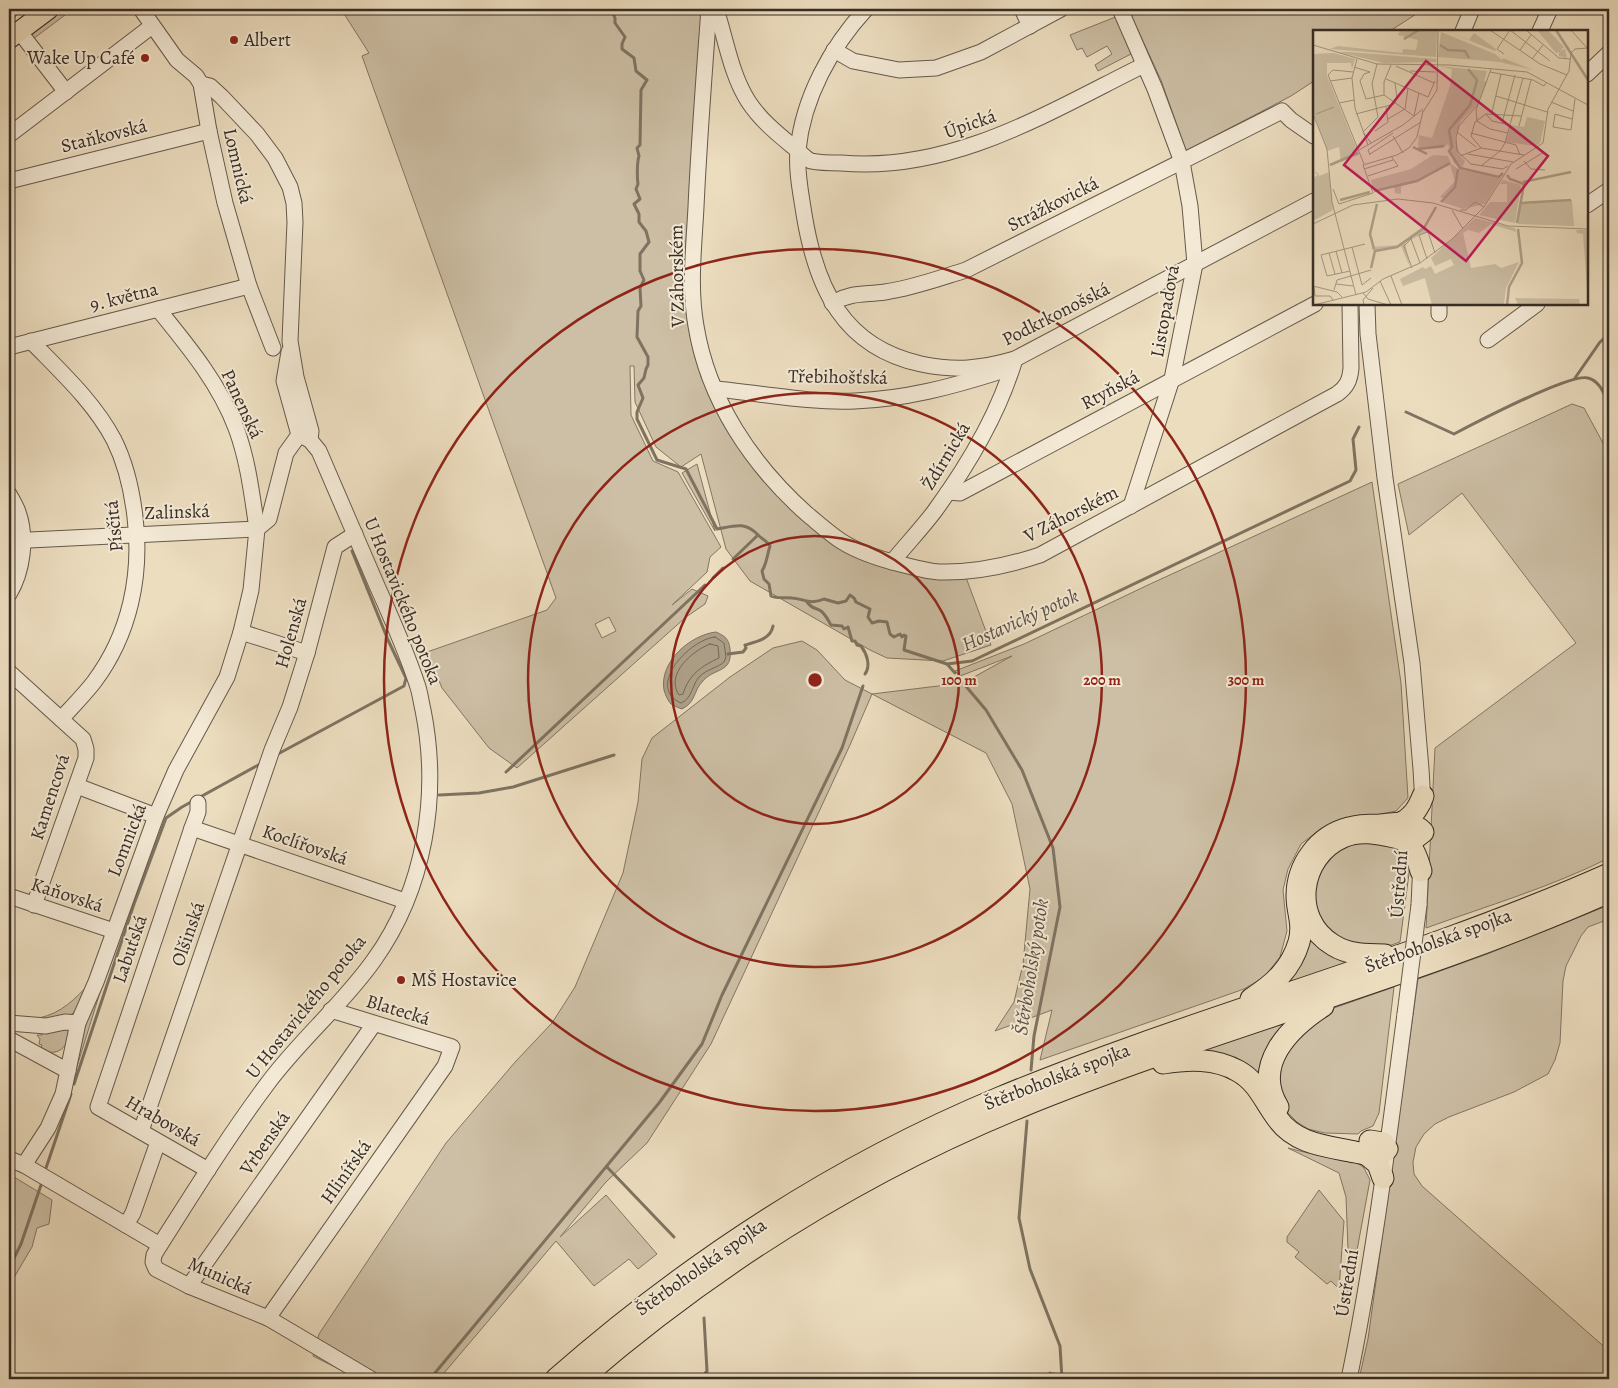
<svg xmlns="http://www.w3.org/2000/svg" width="1618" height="1388" font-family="Alegreya,serif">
<rect width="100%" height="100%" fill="#ecddbf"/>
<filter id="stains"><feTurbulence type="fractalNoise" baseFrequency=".004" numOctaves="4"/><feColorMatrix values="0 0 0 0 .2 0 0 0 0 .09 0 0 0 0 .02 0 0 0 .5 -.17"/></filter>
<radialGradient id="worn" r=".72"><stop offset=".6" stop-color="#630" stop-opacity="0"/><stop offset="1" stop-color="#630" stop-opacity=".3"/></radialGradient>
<g fill="#cdbfa5" stroke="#827664" fill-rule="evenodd">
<polygon points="9,9 21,9 9,25"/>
<polygon points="51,9 73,9 29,42 20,32"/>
<path d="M341,9H704L684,268L687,310L701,377L737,440L781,496L891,565L964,572L991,645L943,661L887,658L870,650L750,581L726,549L701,454L681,467L656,447L635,402L634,366H630L631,415L653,461L678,472L721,547L710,557L707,572L672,605L692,589L708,596L705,604L686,617L517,768L489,748L442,688L427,652L547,610L556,598L362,56L369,53ZM609,617L616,631L602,638L595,624Z"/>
<polygon points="1128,9 1424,9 1390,31 1314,31 1314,81 1291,96 1186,151 1161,80"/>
<polygon points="1118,16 1131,54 1098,71 1095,65 1112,54 1107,46 1087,57 1082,48 1077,50 1070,35"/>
<path d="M1572,404L1584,408L1609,454V858C1551,887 1487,906 1426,928L1435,748L1576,643L1462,493L1409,535L1398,484Z"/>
<polygon points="697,464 715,531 682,473"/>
<polygon points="1372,482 1401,683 1408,798 1396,811 1334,824 1317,832 1301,844 1288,869 1283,890 1287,931 1280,957 1264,977 1244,989 1210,1001 1040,1060 1052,1010 995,1031 1014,1002 1023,964 1030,889 1012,804 986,753 872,694 850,745 711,1044 647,1143 606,1182 560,1237 606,1195 657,1254 638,1269 629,1259 594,1286 556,1241 439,1379 359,1379 313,1356 319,1334 446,1143 516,1061 552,1023 575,987 623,873 638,802 642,759 652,738 730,677 773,648 802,641 817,650 845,680 872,694 963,683 1012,656 960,676 955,671 1024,644 1148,585"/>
<polygon points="1351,840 1400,848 1410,866 1400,942 1383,948 1345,946 1314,917 1316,868"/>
<polygon points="1609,905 1609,919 1588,927 1581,936 1566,966 1563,981 1560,1043 1555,1060 1548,1074 1514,1092 1449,1117 1435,1124 1424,1134 1416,1147 1413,1162 1414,1174 1422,1186 1609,1351 1609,1379 1359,1379 1368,1339 1418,979 1490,953"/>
<polygon points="1309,935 1351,963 1289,984 1288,981"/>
<path d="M91,982C83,998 76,1020 55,1021C50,1021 44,1019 39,1018C62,1013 75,999 91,982Z"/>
<polygon points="102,986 74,1076 84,1023"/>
<polygon points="1394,987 1379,1113 1373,1126 1361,1131 1358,1134 1325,1133 1308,1129 1297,1122 1287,1112 1276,1067 1284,1049 1331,1009"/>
<polygon points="1287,1021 1261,1078 1200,1050"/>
<path d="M60,1027L68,1030L71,1033C65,1050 58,1056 40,1050L42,1045L39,1044L40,1039L37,1035H42L44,1029Z"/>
<polygon points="1288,1148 1316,1155 1351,1158 1364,1168 1370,1180 1348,1299 1348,1249 1346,1197 1339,1173"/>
<polygon points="9,1174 52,1200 49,1224 37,1228 32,1247 9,1286"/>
<polygon points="1319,1190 1344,1221 1339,1289 1331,1281 1327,1284 1295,1257 1299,1252 1287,1242 1287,1237"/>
<polygon points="1049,1372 1080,1379 1049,1379"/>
</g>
<path fill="#aea18a" stroke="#7e7361" d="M716,632C725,636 729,639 730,649C733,674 714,667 702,682C693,692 696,702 682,709C679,708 674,706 671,704C668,701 665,694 664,690C659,662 690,635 716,632Z"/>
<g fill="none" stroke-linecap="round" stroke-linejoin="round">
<g stroke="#726757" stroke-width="1">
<path d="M715,637L724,643L726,657L724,662C717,668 707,669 699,677C692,685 692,699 681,703C645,687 690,639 715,637Z"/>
<path d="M710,644L718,646L719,658C702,666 689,674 683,694L679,695C665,674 692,651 710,644Z"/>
</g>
<g stroke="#7e7361" stroke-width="3">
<path d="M611,9L615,18V23L625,37L622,44V49L634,58L636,71L647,80L641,90L640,145L637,148L639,156C637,162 637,178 638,184L636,189L640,199L634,204L639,214V222L646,231L649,242L640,254V271L644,280L640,288L641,306L638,311L637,337L648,357V365L646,369L644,378L638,385L643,398L637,412V419L657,460L686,469L717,529C734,526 745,521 758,535C762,539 767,541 770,546C767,555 767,563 762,571L764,579L769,584L771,596C777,599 785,597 792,598C804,599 811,605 824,599L838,603L846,601L850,595L854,598L856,602L870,609L868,617L872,623L879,621L887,622L890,634L894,637L900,634L902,637L904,635L906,636L904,650L947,664L972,661L1350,481L1356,470L1353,439L1359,427"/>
<polyline points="1575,378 1600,342 1609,334"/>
<path d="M1406,412L1454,434C1475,423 1571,373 1588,378C1600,381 1604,394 1609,404"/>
<polyline points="733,559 758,535"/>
<polyline points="713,578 723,568"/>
<path d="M807,602C813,610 815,607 821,611C826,615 828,620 831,625L842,626L844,629L848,627L852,641H855L857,645L861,646C867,654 871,666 865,674"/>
<path d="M728,654L743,652L746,648L745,645C756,642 771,639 773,626"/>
<polyline points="947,664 955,673"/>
<polyline points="964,684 986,710 1022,770 1053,848 1060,907 1034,1036 1031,1070"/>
<polyline points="276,755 404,686 406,678 388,640 352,551"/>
<polyline points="506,772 705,585"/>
<polyline points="439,795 479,793 513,787 614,755"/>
<polyline points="74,1084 134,904 166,818 182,807 262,763"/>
<polyline points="1027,1121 1019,1218 1030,1269 1060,1346 1062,1379"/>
<polyline points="607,1167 674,1237"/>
<polyline points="46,1168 71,1094"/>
<polyline points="9,1268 21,1244 41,1185"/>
<polyline points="430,1379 659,1103 702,1044 722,995 842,748 863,686"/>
<polyline points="701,1379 707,1371 704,1318"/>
</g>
<defs>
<g id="minor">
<polyline points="141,9 177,60 196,76 201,84 209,131 225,203 249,286 273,348"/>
<path d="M709,9C704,75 699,141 696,207C694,246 689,287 696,326C708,400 752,465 807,514C818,523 829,533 841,541C858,552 880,559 900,564C913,567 925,571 939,572C974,573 1007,566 1040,555L1337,394C1347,387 1350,380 1351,368L1350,304"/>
<path d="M716,9C726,40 731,74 748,101C761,121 779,135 796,149C801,153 806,159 811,161C821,163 832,163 841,163C952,173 1049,112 1144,65"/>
<path d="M866,9C831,47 803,98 798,150C796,171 801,194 804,214C816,288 843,347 921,364C955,371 981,369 1015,359L1314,201"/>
<polyline points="1022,9 1030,26"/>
<polyline points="1120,9 1155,89 1182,162 1190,206 1195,264 1172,379 1131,506"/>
<polyline points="19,31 66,92"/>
<polyline points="1463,31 1472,9"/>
<polyline points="1540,31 1550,9"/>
<polyline points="834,50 853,61 899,70 936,68 981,52 1061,9"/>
<polyline points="1587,74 1609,53"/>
<polyline points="201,84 210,86 222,97 257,134 275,158 290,187 294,203 295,222 290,341 296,377 311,431 310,440"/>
<polyline points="9,135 152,26"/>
<polyline points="9,181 209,131"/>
<polyline points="1587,205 1609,190"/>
<path d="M832,303C852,292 864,295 885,292C913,288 940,278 966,270L1282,111L1291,120L1314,136"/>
<polyline points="1367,304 1368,334 1385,478 1412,663 1421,769 1423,804"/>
<polyline points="1439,314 1439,304"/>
<polyline points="1488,340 1537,304"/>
<path d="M31,341C61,372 94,402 114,440C126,464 132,491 135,517C142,575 130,634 94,682C84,695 72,707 61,719"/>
<polyline points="9,347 249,286"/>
<polyline points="289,352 284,381 299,435"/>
<path d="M715,389C761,393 808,403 855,401C905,399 951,387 998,372"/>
<path d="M299,435L310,440L319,451C339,497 358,542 378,588C392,619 406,651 417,684C420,692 421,702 423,710C440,795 425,889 374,960C343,1004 300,1040 268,1083C229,1135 195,1190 160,1245L154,1255L153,1262L156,1269L189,1286L268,1318L371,1379"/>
<polyline points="948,492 960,493 1315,304"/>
<path d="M9,494C12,500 16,506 18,512C27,537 23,571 9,594"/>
<path d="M9,541L257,529C252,495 248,460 236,428C219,383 188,346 158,309"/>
<path d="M892,562C906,545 921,529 934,512C967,467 999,413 1015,359"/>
<polyline points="241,632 307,653"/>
<polyline points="9,672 83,739 86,749 86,758 34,905"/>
<polyline points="77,786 156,816"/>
<polyline points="198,803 198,812 192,828 98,1107 208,1170"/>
<polyline points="192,828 405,901"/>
<polyline points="9,896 114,931"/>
<polyline points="1419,905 1421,862"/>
<polyline points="9,1023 46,1026 65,1022 78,1023"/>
<polyline points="9,1039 68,1071"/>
<polyline points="141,1131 272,750 290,707 307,653 335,547 355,534"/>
<polyline points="9,1159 24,1165 160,1245"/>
<polyline points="24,1165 48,1128 63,1094 78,1023 96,982 156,816 176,770 227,677 241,632 251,590 257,529 269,519 286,453 299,435"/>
<polyline points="126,1225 133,1213 158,1142"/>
<polyline points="189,1286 374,1024"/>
<polyline points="268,1318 445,1066 452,1047 331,1010"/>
<path d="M1349,1379C1374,1258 1389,1136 1405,1014"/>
</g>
<polyline id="major" points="9,39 49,9"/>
<g id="highway">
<path d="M1399,824C1412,818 1418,809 1423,796"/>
<path d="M1399,838C1413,844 1417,857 1421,871"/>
<path d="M1251,999C1274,984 1291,969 1299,942C1304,923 1297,913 1297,896C1297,865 1318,836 1349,828C1359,825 1369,825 1380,825C1394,824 1412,819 1423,832L1414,839C1409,840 1404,838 1399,838C1380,834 1361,829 1343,837C1299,856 1290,919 1333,945C1349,955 1366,955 1385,955"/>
<path d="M1163,1063C1189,1059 1215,1058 1238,1071C1258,1082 1264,1101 1277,1118C1295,1144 1326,1146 1355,1152C1366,1154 1380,1159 1387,1149L1383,1143L1370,1141"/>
<path d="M1278,1107C1252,1065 1289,1028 1323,1006"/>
<polyline points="1366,1154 1378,1164 1383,1178"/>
<path d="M556,1379C688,1263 836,1166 999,1098C1199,1015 1411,962 1609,874"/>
<path d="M581,1379C712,1266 859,1173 1020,1107C1213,1028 1418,977 1609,892"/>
</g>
</defs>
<use href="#minor" stroke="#64594b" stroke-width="17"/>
<use href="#major" stroke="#372d24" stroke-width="21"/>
<use href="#highway" stroke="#372d24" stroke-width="23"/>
<use href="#minor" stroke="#f3e9d5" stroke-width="15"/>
<use href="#major" stroke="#ecddbf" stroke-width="19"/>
<use href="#highway" stroke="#ecddbf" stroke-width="21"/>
<defs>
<polyline id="minor-bridge" points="1405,1014 1419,905"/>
</defs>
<use href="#minor-bridge" stroke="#64594b" stroke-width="17" stroke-linecap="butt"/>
<use href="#minor-bridge" stroke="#f3e9d5" stroke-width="15"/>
</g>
<g fill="none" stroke="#8f2418" stroke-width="2.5">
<circle cx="815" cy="680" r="144"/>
<circle cx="815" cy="680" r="287"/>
<circle cx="815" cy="680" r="431"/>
</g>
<g fill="#8f2418" stroke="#f3e9d5" stroke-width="2">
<circle cx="234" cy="40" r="5"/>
<circle cx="145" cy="58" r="5"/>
<circle cx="401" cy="980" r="5"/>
</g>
<g text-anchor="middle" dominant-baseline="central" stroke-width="4" stroke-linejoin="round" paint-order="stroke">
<g font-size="19" fill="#372d24" stroke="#f3e9d5" text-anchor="start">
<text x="244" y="40">Albert</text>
<text x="135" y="58" text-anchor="end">Wake Up Café</text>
<text x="411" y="980">MŠ Hostavice</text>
</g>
<g font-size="19" fill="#372d24" stroke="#f3e9d5">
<text transform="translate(970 124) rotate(-19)">Úpická</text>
<text transform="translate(104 136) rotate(-14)">Staňkovská</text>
<text transform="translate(238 166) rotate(77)">Lomnická</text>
<text transform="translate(1053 204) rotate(-27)">Strážkovická</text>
<text transform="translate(677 276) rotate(-91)">V Záhorském</text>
<text transform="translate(124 297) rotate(-14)">9. května</text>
<text transform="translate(1165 311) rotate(-80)">Listopadová</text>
<text transform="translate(1056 314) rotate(-27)">Podkrkonošská</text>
<text transform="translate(838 377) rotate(1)">Třebihošťská</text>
<text transform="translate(1110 390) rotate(-28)">Rtyňská</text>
<text transform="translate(242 404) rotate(65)">Panenská</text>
<text transform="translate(946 456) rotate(-59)">Ždírnická</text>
<text transform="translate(177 512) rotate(-2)">Zalinská</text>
<text transform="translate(1071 514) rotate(-27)">V Záhorském</text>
<text transform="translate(114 526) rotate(-96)">Písčitá</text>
<text transform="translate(403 601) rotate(68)">U Hostavického potoka</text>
<text transform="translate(291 633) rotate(-74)">Holenská</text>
<text transform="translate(50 797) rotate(-72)">Kamencová</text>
<text transform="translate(127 840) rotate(-69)">Lomnická</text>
<text transform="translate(305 845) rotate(19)">Koclířovská</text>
<text transform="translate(1399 884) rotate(-86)">Ústřední</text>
<text transform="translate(67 895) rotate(18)">Kaňovská</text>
<text transform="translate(188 934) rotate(-71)">Olšinská</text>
<text transform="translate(1438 941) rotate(-20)">Štěrboholská spojka</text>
<text transform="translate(130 949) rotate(-71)">Labuťská</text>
<text transform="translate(306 1007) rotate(-51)">U Hostavického potoka</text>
<text transform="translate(398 1010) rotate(17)">Blatecká</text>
<text transform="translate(1057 1077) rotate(-21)">Štěrboholská spojka</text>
<text transform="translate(163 1121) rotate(30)">Hrabovská</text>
<text transform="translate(265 1143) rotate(-55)">Vrbenská</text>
<text transform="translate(346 1172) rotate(-55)">Hlinířská</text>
<text transform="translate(701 1267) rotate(-35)">Štěrboholská spojka</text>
<text transform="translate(220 1276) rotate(24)">Munická</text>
<text transform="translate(1347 1283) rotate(-81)">Ústřední</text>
</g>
<g font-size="20" font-style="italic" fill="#5b5043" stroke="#f3e9d5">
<text transform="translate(1020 620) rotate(-24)">Hostavický potok</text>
<text transform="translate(1031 967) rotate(-81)">Štěrboholský potok</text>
</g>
</g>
<g transform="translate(1313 30)">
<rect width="275" height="275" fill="#ecddbf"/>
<path d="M87,0H124L123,27L17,19L25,16L89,23L90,19L103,20L105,10L85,5ZM131,0L156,10L161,3L183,19L182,21ZM224,0H235L251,17L247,21L252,19L254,28L246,26V22L243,23ZM128,2L182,24L189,30L190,28L220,40L187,32L125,27ZM25,22H36L123,29V32L71,33ZM21,23L42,29L39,39L38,33H14V46L46,124L28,132L26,117L14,121L0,82V24ZM125,36L174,41L171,51L174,52L166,72L148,91L142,107L147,126L152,131L149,138L141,133L135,114L130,118L106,119L105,116L106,105L119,108L137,56L139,39ZM214,87L232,91L227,113L223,116L193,112L198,95L211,97ZM120,125L135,126L138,134L145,139L188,148L172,174L150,179L129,172L132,169L127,167L142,151L137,135L105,151L88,156V164L82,163L81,157L59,160L58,150L98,139ZM0,141L5,143L6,146L16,142L20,180L0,191V148L5,145ZM190,150L208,155L202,193L166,185L177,172H194V154H187ZM259,170L261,196L205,194L207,174ZM162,188L202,198L203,202L178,194L166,203L155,200L150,203L158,238L182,234L188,238L206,232L193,258L191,275H119L112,248L90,256L87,249L110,237L112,239L118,236L122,244L141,235L138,229L122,236L118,228ZM111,196L114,202L92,212L97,237L88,216L60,221L59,217L85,215ZM263,200H275V271L270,204L264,203ZM202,268L266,269L267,275H205Z" fill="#cdbfa5"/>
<path fill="none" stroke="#aea18a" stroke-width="2.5" d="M243,0L275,50M91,9L106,0M127,15L135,20L152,21L156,28M155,39L164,50L162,58L157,75L136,100L139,117L136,121L147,138L186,147L190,143M100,117L114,124M105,119L131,116M17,135L45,123M194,145L197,149L211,154L204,193M210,152L258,142M61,161L104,151L137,133M27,170L57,162M128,172L142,157L145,139M207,173L258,170M61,219L57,204L64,174M58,238L62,221L84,217L111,198L123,177M194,275L196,257L209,233L205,199"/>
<path fill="none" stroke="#a49781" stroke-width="1" d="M177,0L227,34L254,45M197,0L237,31M213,0L246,28L257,29M258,0L274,18M0,15L64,34L136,35L214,42L275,75M207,20L218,5M191,24L184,19L197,0M44,29L39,48L42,78L55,115M219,29L230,15M83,36L121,53M41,37L57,42M178,39L163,80L164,91L177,99L195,103M97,41L123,42M40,42L20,40L15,45L51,134M57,42L51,44L47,51L53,69L71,65V52L78,35M177,42L220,50L231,56L233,53M73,49L115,67M17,51L39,48M71,65L101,86L106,63M183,66L234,82M115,67L122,51M167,72L146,96L143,107L144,121L158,134L190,139L195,136M238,72L260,81M26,73L41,70M110,82L124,60L125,0M179,82L188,44M0,84L14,119L19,172L43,265M3,84L21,77M43,84L81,74L84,68L82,53M173,84L179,91L197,95M208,86L173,84L162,92L158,106L168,118L211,125M75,89L92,79L95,58M259,89L242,84L240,97L258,100L262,69M189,93L202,45M206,96L218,50M62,101L75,92L73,77M144,102L163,117M158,103L203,115L207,125M80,106L90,123M58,113L50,102L65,87L59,54L64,34M46,120L90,95L110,79M57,124L108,92M155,124L200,132M57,125L55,120L80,103M147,126L168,118M211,131L218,139L232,140M168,136L187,121L192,113L210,48M51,139L80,130M203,139L231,122M55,146L85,136L78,126M20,159L26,174L60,163L50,135L84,125L96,118L104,107L110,81M139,180L150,199M147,180H153L162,172L171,177M0,194L40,175L85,169L120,173L195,196L275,199M98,209L107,233M39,217L49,255L58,248M23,221L29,243M16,223L22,244M114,229L106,205L115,202L122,223M99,238L91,216L99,208M37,241L14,246L8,225L52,214M78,246L89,275M67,251L78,275M23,254L40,256M0,256L24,262L29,267M1,256L2,266H17L20,270M21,260L24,250L58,240M50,263L55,269L75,275M1,275L53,262L70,249L107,233L138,210L171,177L198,134L230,113L235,79L256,41L258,23L262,19L275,18M51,275L50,270L60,258"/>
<path fill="#c2185b" fill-opacity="0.15" stroke="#c2185b" stroke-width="2.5" d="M113,31L235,126L153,231L31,135Z"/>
<rect width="275" height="275" fill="none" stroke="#372d24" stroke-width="2.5"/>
</g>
<circle cx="815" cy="680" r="8" fill="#8f2418" stroke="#f3e9d5" stroke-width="2.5"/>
<g font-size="15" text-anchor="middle" font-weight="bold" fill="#8f2418" stroke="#f3e9d5" stroke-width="4" stroke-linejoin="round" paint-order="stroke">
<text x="959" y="685">100 m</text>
<text x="1102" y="685">200 m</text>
<text x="1246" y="685">300 m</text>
</g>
<rect width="1618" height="1388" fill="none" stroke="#ecddbf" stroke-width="30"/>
<rect x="10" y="10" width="1598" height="1368" fill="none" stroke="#372d24" stroke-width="2.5"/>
<rect x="15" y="15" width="1588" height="1358" fill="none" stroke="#372d24"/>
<rect width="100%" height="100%" filter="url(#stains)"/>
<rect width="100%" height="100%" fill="url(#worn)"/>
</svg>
